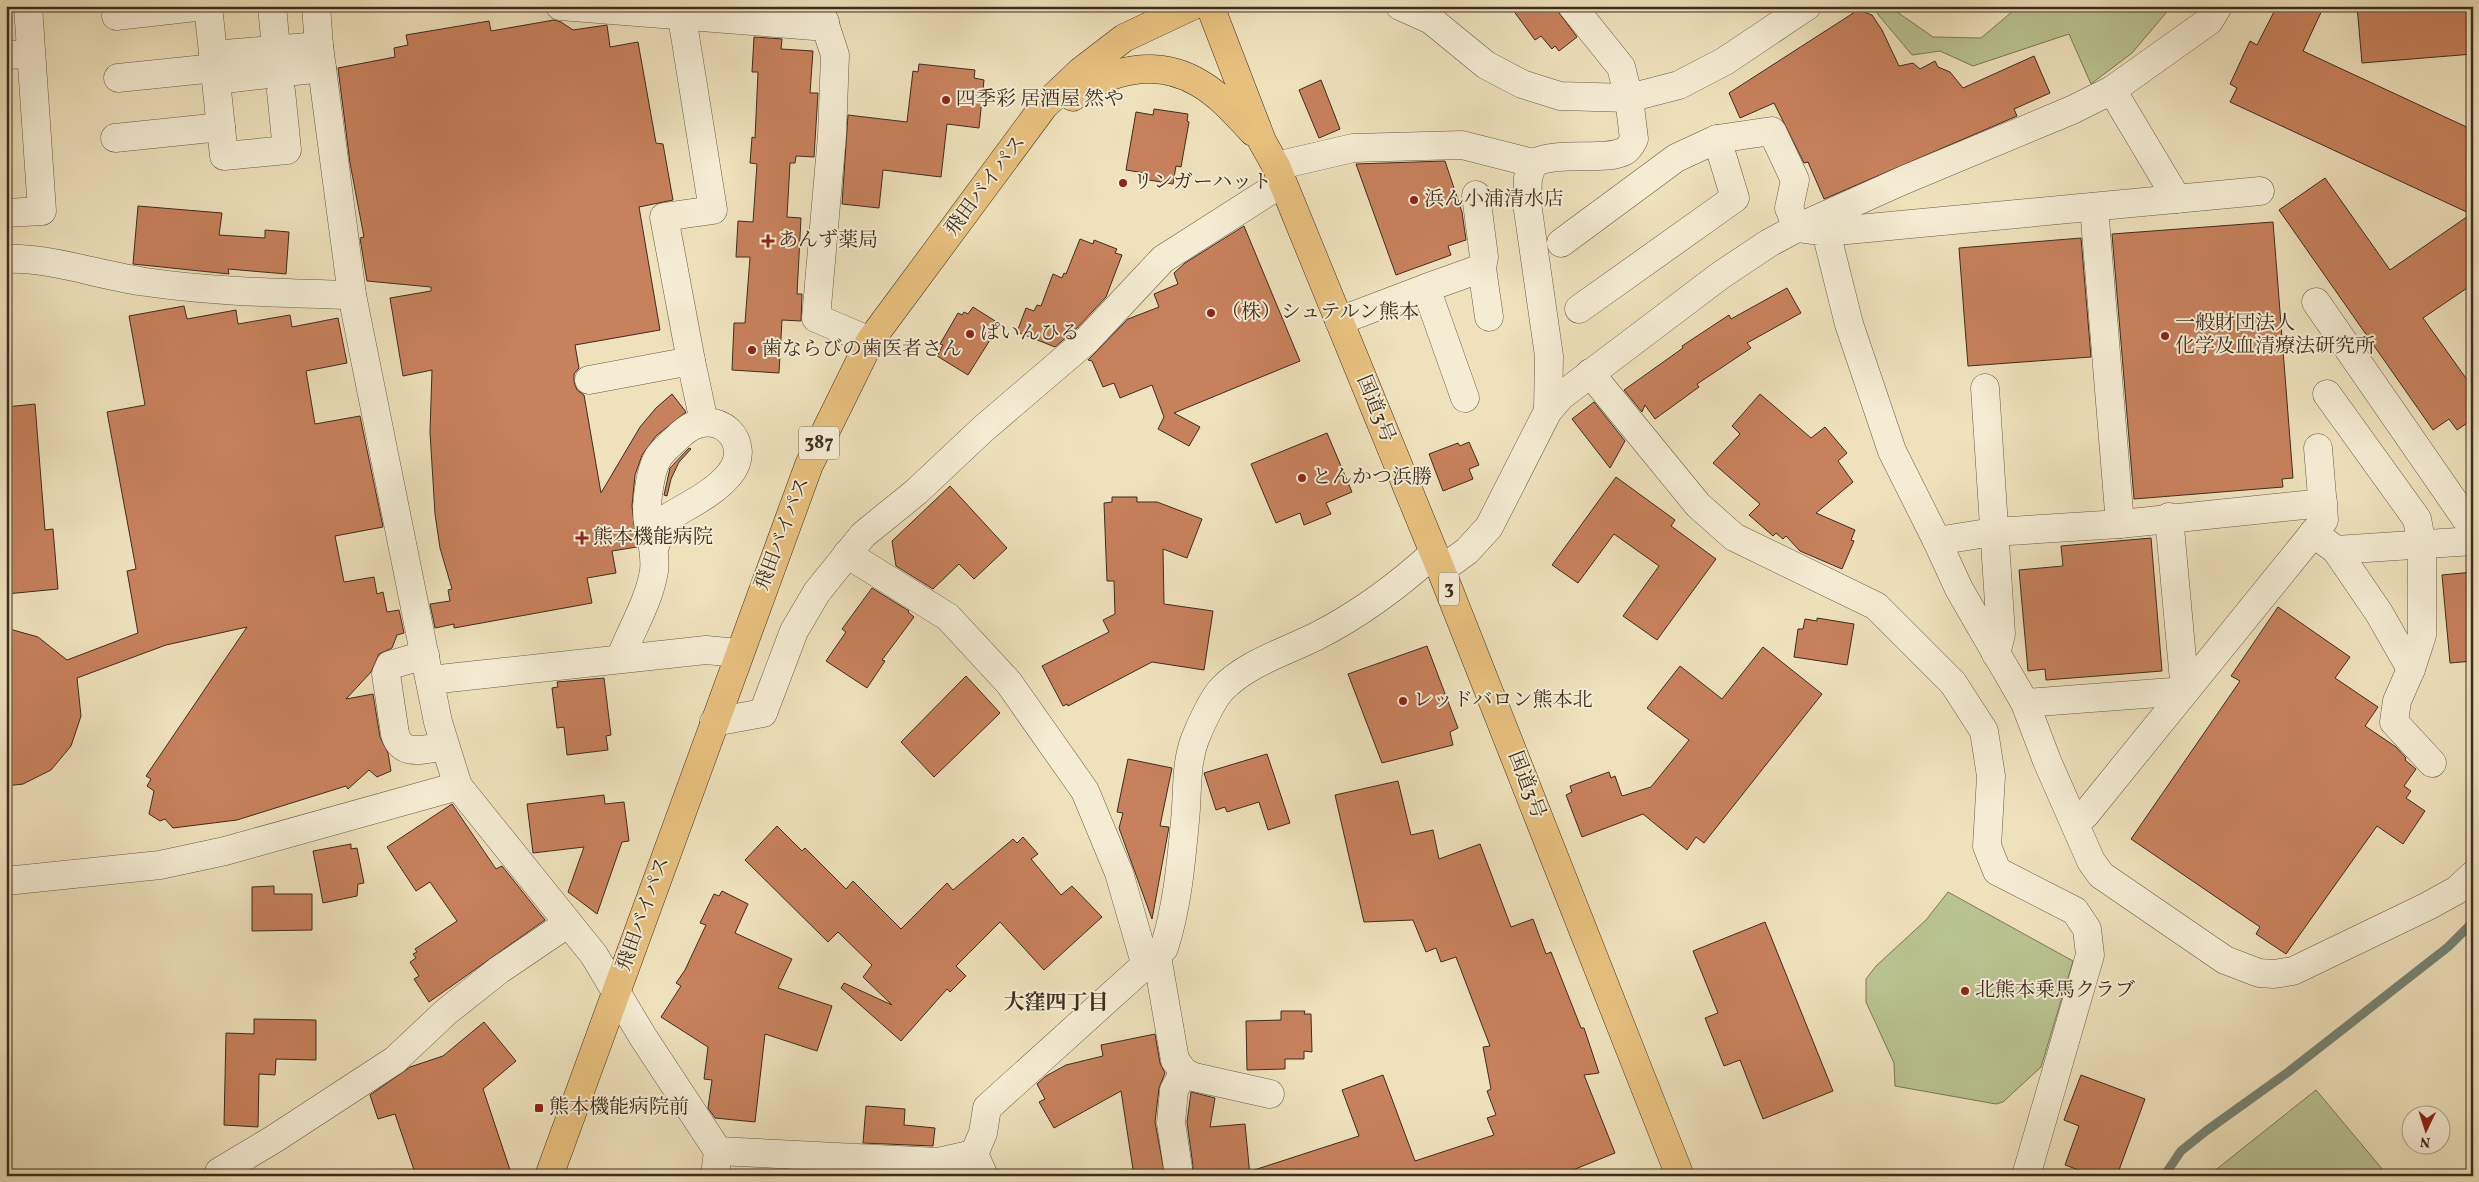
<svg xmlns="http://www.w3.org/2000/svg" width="2479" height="1182" font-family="Vollkorn,'Noto Serif JP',serif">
<rect width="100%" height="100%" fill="#eee1bc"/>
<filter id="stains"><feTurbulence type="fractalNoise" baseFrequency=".004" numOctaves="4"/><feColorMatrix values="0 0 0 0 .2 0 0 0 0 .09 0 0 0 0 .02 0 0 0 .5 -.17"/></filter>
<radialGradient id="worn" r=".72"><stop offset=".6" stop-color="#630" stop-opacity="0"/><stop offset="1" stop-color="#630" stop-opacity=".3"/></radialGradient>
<g fill="#b9c391" stroke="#7c7858">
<polygon points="2019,6 2161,6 2166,13 2132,53 2091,84 2069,34 1973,66 1940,51 1912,55 1876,12 1890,7 1933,37 1981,38"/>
<polygon points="1948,892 2073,961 2041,1067 2003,1102 1996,1104 1895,1086 1894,1063 1866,1002 1866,979 1876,966 1926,920"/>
<polygon points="2316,1090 2388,1176 2208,1176"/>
</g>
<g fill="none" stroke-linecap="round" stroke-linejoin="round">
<polyline stroke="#768473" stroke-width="9" points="2164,1176 2181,1151 2206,1131 2287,1073 2448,947 2473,922"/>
</g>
<g fill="#c7815c" stroke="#3e2c1e">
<polygon points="1510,6 1554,6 1577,37 1559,51 1555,46 1552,49 1541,36 1535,40"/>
<polygon points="2277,6 2324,6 2303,51 2473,130 2473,284 2423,318 2473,388 2473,419 2457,430 2449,419 2433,430 2279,210 2325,178 2390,270 2471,214 2230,102 2237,88 2230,84 2250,41 2257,45"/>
<polygon points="2357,6 2473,6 2473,54 2362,63"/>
<polygon points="1858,10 1872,15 1882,30 1899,66 1913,63 1920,69 1935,61 1938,67 1950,72 1963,88 2034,56 2050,93 2014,109 2017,116 1824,199 1808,162 1804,163 1774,103 1740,118 1729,93"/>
<polygon points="554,20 561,22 573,30 607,25 610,47 638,42 656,143 663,144 673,200 639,207 660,330 575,345 579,368 574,374 574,382 577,390 584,395 601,493 640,427 656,408 672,394 686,412 656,436 642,455 635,475 632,506 637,547 612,551 616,573 587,578 592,603 454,628 454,624 435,628 430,604 450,601 448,590 452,589 440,548 435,514 430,432 432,370 403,376 390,298 431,291 431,287 367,281 360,238 364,237 350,163 338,68 395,57 394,48 408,45 406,35 489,21 491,31"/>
<polygon points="754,37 782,39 781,49 813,51 810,93 818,93 814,157 796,156 795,163 790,163 787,217 801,218 797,294 802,294 801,321 782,320 779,373 732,370 734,323 745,323 750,257 736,257 738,221 753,222 757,164 750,163 752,137 755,138 758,72 752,72"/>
<polygon points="919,64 975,70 974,78 984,80 979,128 947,124 941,177 883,170 879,208 842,204 848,115 907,122 913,71 918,72"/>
<polygon points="1321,80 1340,129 1319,138 1299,90"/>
<polygon points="1154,109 1188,114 1187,121 1189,122 1181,167 1176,166 1173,184 1143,179 1144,173 1126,170 1136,112 1153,115"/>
<polygon points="1445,161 1462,212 1466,240 1448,246 1451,255 1396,275 1356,164"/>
<polygon points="138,206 222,213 219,235 265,238 265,230 289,232 286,274 228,269 229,274 133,264"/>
<polygon points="2273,222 2293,478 2282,479 2283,487 2134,499 2112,234"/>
<polygon points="1244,226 1300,361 1174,413 1200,427 1189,446 1158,429 1164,417 1152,385 1120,398 1114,383 1103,387 1092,361 1088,360 1128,319 1159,307 1154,294 1178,284 1174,273 1185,263"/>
<polygon points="2081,238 2091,357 1968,366 1959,248"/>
<polygon points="1080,239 1093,244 1094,240 1117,249 1115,253 1122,255 1106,297 1076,329 1055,347 1017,332 1026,308 1034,311 1037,305 1041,306 1053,274 1062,278 1064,273 1066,274"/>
<polygon points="1787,288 1801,313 1747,343 1751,348 1697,384 1699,387 1655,419 1645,405 1642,412 1624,390 1683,348 1682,346 1729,315 1731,319"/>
<polygon points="184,306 187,319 236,310 238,324 290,315 292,327 338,318 347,363 306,371 315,424 360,416 383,527 335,536 344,582 374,577 377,594 383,592 387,612 399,610 404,633 397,635 392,648 379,654 371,672 346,699 373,694 380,737 388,753 391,771 377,777 369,770 348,789 346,786 237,820 173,828 165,819 160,821 149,814 154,791 147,786 151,779 146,776 247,627 166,645 77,678 81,716 71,746 51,770 23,784 6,786 6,628 38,637 67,660 138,633 127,571 136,569 107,412 145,405 129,316"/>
<polygon points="973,307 1000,324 968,375 937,356 943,345 940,344 958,313 962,315 964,312 968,314"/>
<polygon points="1760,394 1811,438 1825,427 1847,453 1838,461 1853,482 1816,513 1855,530 1851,540 1854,541 1842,569 1800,551 1786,536 1783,539 1776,533 1773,536 1749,515 1760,504 1713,463 1740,434 1732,426"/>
<polygon points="1594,402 1625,441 1610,468 1572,419"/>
<polygon points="35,404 45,530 53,529 58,589 6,594 6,407"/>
<polygon points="1327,433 1352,492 1326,503 1331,514 1304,525 1300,513 1276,523 1251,464"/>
<polygon points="1469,442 1479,465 1469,469 1473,479 1443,491 1429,454 1458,443 1460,446"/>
<polygon points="689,448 691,449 679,462 671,479 667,496 664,495 670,468"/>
<polygon points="1616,477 1675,520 1671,526 1716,559 1657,640 1623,616 1659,566 1614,534 1578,583 1552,565"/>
<polygon points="950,486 1007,548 974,579 959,564 933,589 896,566 892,541"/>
<polygon points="1112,497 1137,497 1137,502 1157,502 1202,519 1187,558 1163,549 1164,604 1213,611 1204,670 1152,662 1068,706 1067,704 1063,706 1042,666 1109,632 1103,620 1115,614 1114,581 1107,581 1104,503 1112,502"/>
<polygon points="2151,538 2162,671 2046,680 2045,669 2028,671 2019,570 2063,566 2061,546"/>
<polygon points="2473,572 2473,661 2450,663 2442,575"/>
<polygon points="872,588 909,611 908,612 914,617 882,660 885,661 867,688 826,661 846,632 842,629"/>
<polygon points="2278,607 2350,657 2335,678 2378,707 2365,726 2396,747 2406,758 2405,760 2416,769 2404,786 2411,791 2406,798 2425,811 2403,844 2377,826 2286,954 2256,934 2260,927 2131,839 2240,681 2231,676"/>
<polygon points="1817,618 1854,624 1847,665 1794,657 1798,629 1803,629 1805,619 1817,621"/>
<polygon points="1427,646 1458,728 1450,732 1453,745 1382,763 1348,674"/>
<polygon points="1763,647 1822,694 1704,843 1696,837 1687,850 1643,814 1582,837 1566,795 1572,792 1570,786 1609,772 1611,778 1615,776 1622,796 1651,787 1689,740 1647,708 1680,666 1722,699"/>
<polygon points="966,676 1000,713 934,777 901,742"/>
<polygon points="604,678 611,735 606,736 608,750 567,755 564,727 557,728 552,688 558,687 557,682"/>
<polygon points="1267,754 1290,823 1268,830 1259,802 1227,812 1225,807 1216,810 1204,773"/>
<polygon points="1128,759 1172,768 1160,826 1169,827 1152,919 1119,828 1123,813 1117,812"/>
<polygon points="1398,781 1411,835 1433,830 1439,859 1480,844 1511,927 1533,919 1546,954 1551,952 1581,1028 1584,1028 1599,1073 1584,1075 1615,1153 1558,1176 1252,1176 1251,1171 1359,1136 1342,1090 1383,1075 1415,1161 1494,1135 1487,1118 1496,1115 1487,1091 1491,1089 1483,1047 1490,1046 1456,957 1441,962 1436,948 1426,952 1413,920 1364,922 1335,795"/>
<polygon points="604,795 605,804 624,802 629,841 622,842 597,914 568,892 584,847 533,853 527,804"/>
<polygon points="452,804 496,869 502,866 545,920 429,1002 414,979 419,976 410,962 416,958 413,954 417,952 415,949 457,921 430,882 416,891 387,847"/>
<polygon points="777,826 802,851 805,848 846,889 853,881 901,929 947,883 953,890 1013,839 1017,843 1023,837 1038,854 1031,859 1061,895 1072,886 1102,917 1044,970 1000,922 956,966 966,976 950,992 947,989 901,1041 841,988 844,983 892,1005 863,977 872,965 838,932 828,942 745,860"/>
<polygon points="351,844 351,849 357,848 364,883 358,884 357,896 323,903 313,851"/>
<polygon points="274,886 274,894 312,894 312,930 252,931 252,887"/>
<polygon points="722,891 748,904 735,933 792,959 778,988 832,1006 817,1051 765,1034 755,1122 715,1118 708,1108 712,1080 704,1079 708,1047 661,1017 681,986 676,983 685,970 706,925 700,923 714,894 719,896"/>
<polygon points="1765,922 1833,1091 1763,1119 1740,1060 1724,1066 1705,1018 1718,1013 1693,951"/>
<polygon points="1281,1011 1305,1011 1304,1014 1311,1014 1312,1052 1304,1051 1304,1059 1285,1059 1285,1069 1247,1070 1246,1021 1281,1020"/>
<polygon points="254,1019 316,1020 316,1060 276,1059 275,1075 259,1074 258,1127 224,1125 226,1033 254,1034"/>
<polygon points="484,1022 516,1061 483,1089 512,1176 416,1176 395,1114 378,1119 370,1095 410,1067 443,1056"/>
<polygon points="1155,1034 1160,1063 1165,1073 1159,1088 1155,1122 1165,1176 1134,1176 1121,1091 1054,1128 1039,1102 1045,1099 1037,1084 1046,1076 1066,1065 1103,1056 1101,1045"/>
<polygon points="2081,1075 2145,1099 2119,1170 2107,1176 2095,1176 2065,1165 2079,1126 2064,1120"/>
<polygon points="1191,1092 1215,1098 1210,1127 1245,1124 1250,1176 1191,1176 1193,1166 1187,1122"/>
<polygon points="866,1106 905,1109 904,1125 935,1128 933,1146 863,1143"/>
</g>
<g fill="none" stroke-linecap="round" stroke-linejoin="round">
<defs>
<g id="minor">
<polyline points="208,6 224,156 287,150 281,91"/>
<polyline points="272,6 276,49"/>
<polyline points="316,6 319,46 352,295 438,722 458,786 594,955 643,1037 718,1151 715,1176"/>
<polyline points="560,6 814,26 825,22"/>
<polyline points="819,6 835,55 832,136 816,318 870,341"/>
<polyline points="1400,6 1431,20 1486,65 1522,84 1560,96 1629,98 1679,85 1725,61 1807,6"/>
<polyline points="116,16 205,6"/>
<polyline points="682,17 713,210 664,217 691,361"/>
<polyline points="6,55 31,54"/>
<polyline points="213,55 319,46"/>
<polyline points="118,78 215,68"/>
<polyline points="216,80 322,68"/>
<polyline points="2112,90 2177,199"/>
<polyline points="115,138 221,127"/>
<polyline points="1276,166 1353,148 1462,145 1533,163"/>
<polyline points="1476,195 1484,257 1482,268"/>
<polyline points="2094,207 2120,524"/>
<polyline points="6,213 42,211 28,6"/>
<polyline points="1797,228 1826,232 1849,324 1892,451 1937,541 1959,589 2025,703 2047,761 2091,861 2101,875 2225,960 2259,973 2274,974 2293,971 2428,906 2457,890 2473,875"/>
<polyline points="1826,232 2260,191"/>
<polyline points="1561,243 1676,158 1717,139 1772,131 1795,180 1789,208 1797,228"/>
<path d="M6,259C49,257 102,276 146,282C214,292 283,293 352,295"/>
<polyline points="1426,288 1482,268 1489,317"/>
<polyline points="2316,302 2473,529"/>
<polyline points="1579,309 1735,198 1717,139"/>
<polyline points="1339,321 1426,288 1465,398"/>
<polyline points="1590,373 1698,505 1734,537 1876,606 1953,683 1984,731 1991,776 1987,846 1997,871 2075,911 2087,929 2090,955 2026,1176"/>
<polyline points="589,380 691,361 704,422"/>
<polyline points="1985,388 2001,634 1996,654"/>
<polyline points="2327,394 2417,519 2422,545 2422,635 2411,669 2397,701 2394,722 2432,763"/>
<path d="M1548,411L1549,356L1527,203L1528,178L1533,163C1562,150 1605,162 1625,151C1629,149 1632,143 1634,139L1629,98L1621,67L1572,6"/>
<polyline points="2313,533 2336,550 2379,613 2411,669"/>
<polyline points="1937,541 1993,532 2120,524 2323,503"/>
<polyline points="2336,550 2473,541"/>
<polyline points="847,554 948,617 1009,683 1085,791 1119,873 1146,966"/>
<polyline points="1441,570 1467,551 1489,527 1548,411 1561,396 1721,275 1769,243 1797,228 1904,180 2072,110 2112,90 2209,21 2218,6"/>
<path d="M425,655L390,665L386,674L395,734C402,758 426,749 445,746"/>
<path d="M620,659C631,630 649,602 654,571C656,554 651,538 648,522C645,506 650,469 659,456C665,448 674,441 681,434C716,402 756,443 729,475C712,495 686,506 664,520L654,549"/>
<polyline points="430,680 706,650 738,653"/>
<polyline points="2025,703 2185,691 2169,517"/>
<polyline points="714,722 763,713 794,631 817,592 863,535 916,492 983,429 1087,340 1163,259 1282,183"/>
<polyline points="2073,818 2085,815 2324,520 2318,448"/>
<polyline points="6,881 160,865 225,851 458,786"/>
<polyline points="1155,956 1158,962 1175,1060 1184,1072 1194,1077 1270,1094"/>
<polyline points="718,1151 938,1162 974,1154"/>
<polyline points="1178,1168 1171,1123 1174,1090 1184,1072"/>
<polyline points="219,1172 274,1139 395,1060 446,1012 499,970 567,924"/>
<path d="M984,1176L974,1154L983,1133L987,1108L1164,948C1177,908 1181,864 1185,821C1188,794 1185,765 1195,739C1200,726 1213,698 1222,689C1247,663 1285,652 1317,636C1360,614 1399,585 1434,553"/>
</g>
<g id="highway">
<polyline points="1210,6 1262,141 1276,166 1441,570 1680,1176"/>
<path d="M1073,97C1110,69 1157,58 1199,83C1220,95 1237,115 1253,132"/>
<polyline points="549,1176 809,465 870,341 1044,106 1081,71 1124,38 1192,6"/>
</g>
</defs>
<use href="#minor" stroke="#6a5946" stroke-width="29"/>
<use href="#highway" stroke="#3e2c1e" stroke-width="29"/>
<use href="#minor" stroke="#f4ecd3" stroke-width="28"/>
<use href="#highway" stroke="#e7c07e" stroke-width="28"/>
</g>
<g fill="#8f2418" stroke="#f4ecd3" stroke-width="2">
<circle cx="946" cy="100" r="5"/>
<circle cx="1123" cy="183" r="5"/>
<circle cx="1414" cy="200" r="5"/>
<path d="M765.5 233.5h5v5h5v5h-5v5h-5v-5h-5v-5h5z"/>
<circle cx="1211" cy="313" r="5"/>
<circle cx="970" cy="334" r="5"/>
<circle cx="2165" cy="336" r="5"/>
<circle cx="752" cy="350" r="5"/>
<circle cx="1302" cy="478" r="5"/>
<path d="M579.5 530.5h5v5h5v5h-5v5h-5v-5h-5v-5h5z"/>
<circle cx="1403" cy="701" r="5"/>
<circle cx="1965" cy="991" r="5"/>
<rect x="534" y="1103" width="10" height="10" rx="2.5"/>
</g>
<g text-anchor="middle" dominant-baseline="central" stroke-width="4" stroke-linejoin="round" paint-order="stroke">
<g fill="#f4ecd3" stroke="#756654" stroke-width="1">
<rect x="799" y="426.5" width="40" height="33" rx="4"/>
<rect x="1439" y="572.5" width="20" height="33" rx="4"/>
</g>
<g font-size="19" font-weight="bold" fill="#3e2c1e">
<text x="819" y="443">387</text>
<text x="1449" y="589">3</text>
</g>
<g font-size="20" fill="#3e2c1e" stroke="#f4ecd3" text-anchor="start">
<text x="956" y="100">四季彩 居酒屋 然や</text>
<text x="1133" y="183">リンガーハット</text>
<text x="1424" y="200">浜ん小浦清水店</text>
<text x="778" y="241">あんず薬局</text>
<text x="1221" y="313">（株）シュテルン熊本</text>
<text x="2175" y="324">一般財団法人<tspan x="2175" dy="23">化学及血清療法研究所</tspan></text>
<text x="980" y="334">ぱいんひる</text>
<text x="762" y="350">歯ならびの歯医者さん</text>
<text x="1312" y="478">とんかつ浜勝</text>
<text x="593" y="538">熊本機能病院</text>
<text x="1413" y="701">レッドバロン熊本北</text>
<text x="1975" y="991">北熊本乗馬クラブ</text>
<text x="549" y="1108">熊本機能病院前</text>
</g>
<g font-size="20" fill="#3e2c1e" stroke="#f4ecd3">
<text transform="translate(986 186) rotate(-53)">飛田バイパス</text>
<text transform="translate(1375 409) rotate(68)">国道3号</text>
<text transform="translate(783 534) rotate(-69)">飛田バイパス</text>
<text transform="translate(1526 785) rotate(69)">国道3号</text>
<text transform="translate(644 914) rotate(-70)">飛田バイパス</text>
</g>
<g font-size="21" font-weight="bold" fill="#3e2c1e" stroke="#f4ecd3">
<text x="1056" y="1003">大窪四丁目</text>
</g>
</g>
<rect width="2479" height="1182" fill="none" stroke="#eee1bc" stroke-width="25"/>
<rect x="8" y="8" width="2464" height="1167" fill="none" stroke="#3e2c1e" stroke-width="2.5"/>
<rect x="12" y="12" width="2454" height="1157" fill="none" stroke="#3e2c1e"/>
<g transform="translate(2426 1130) rotate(184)"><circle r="24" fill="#f4ecd3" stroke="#ab9f8b"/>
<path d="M0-4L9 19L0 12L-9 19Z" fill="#8f2418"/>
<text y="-8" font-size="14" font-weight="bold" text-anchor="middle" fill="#3e2c1e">N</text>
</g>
<rect width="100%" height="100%" filter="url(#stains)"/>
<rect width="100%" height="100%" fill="url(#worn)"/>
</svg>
